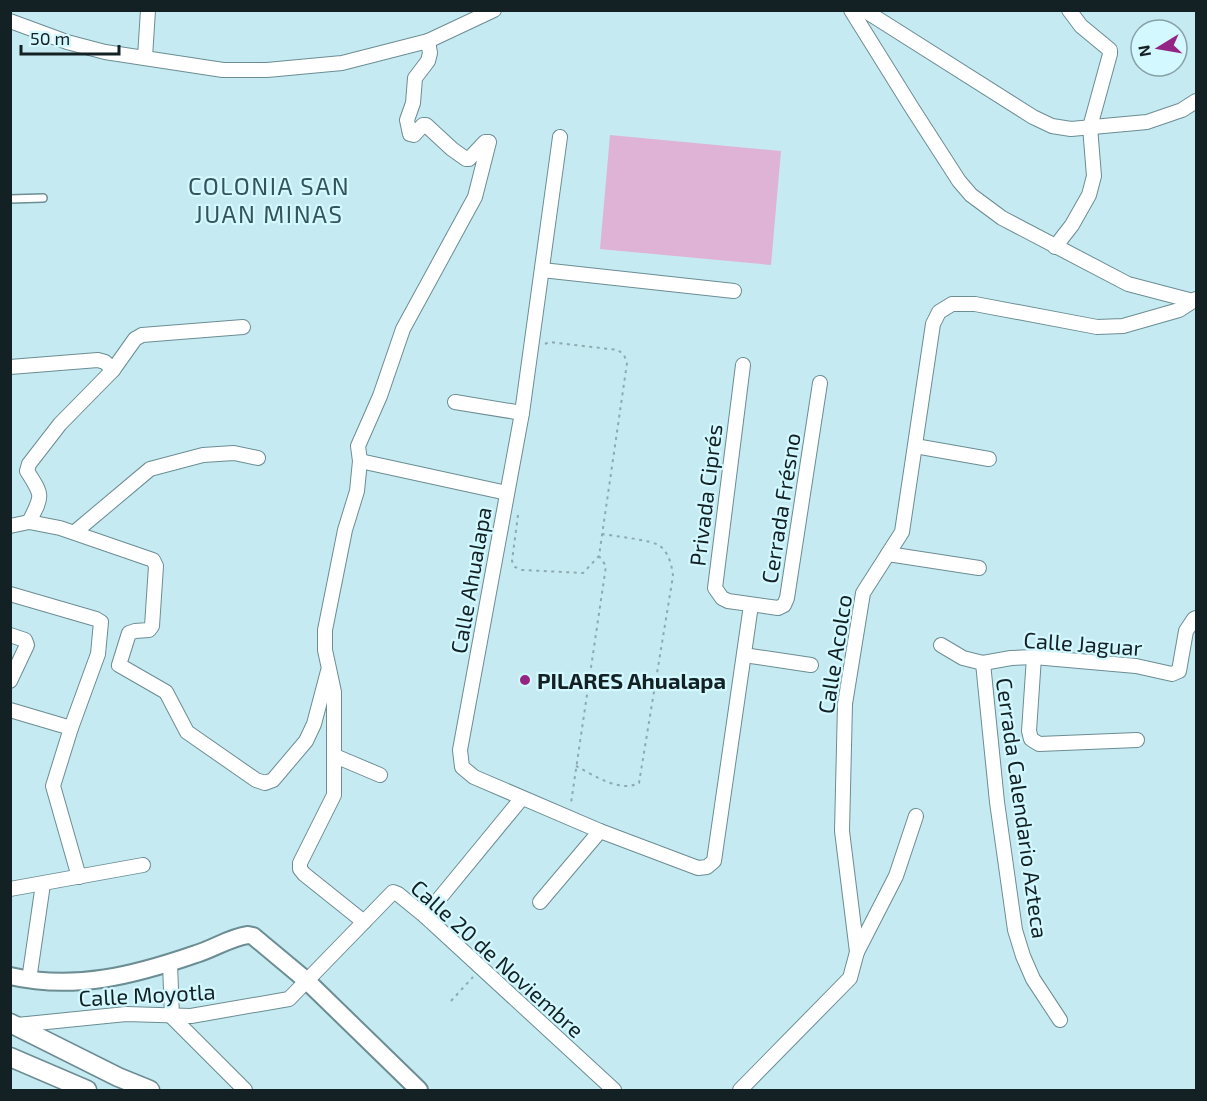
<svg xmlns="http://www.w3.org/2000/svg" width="1207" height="1101" font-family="'Exo 2',sans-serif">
<rect width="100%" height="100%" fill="#c6eaf1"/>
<polygon fill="#dfb3d5" points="610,135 781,151 771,265 600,249"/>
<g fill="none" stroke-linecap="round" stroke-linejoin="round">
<defs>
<polyline id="service" points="10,199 43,198"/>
<g id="minor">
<polyline points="851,10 912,108 959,181 971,195 1002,218 1128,284 1193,301"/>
<polyline points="864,10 1033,117 1052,126 1071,129 1147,122 1182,110 1196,101"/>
<polyline points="10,21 67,42 105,52 223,70 267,70 342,63 428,41 494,10"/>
<polyline points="145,57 148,10"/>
<polyline points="560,137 522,413 460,750 462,767 474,777 600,831 698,868 707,867 714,861 751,605"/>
<polyline points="1055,247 1072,225 1089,195 1094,176 1090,127 1110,54 1110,50 1081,26 1069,10"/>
<polyline points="542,270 734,291"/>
<polyline points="743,365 715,588 722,598 728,601 778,608 784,605 787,598 820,383"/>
<polyline points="10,367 98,360 105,362 113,370"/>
<polyline points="455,402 522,413"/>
<polyline points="915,446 989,459"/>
<polyline points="360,461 507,493"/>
<path d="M29,522C43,495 43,496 27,471L29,464L60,424L113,370L135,339L142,335L243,327"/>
<polyline points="10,526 29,522 60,528 153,560 156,566 152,626 149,630 135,631 129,633 119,665 166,692 187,732 256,780 265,783 273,780 306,741 314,724 328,671"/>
<polyline points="75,532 150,469 203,455 234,453 258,458"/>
<polyline points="888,554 979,568"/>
<polyline points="10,594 96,619 101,622 98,654 71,728 53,786 79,877"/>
<polyline points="10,635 25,640 27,645 10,681"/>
<polyline points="941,645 963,658 983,663 1011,658 1034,657 1136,666 1172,674 1179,671 1186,631 1194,619 1196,618"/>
<polyline points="744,655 811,665"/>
<polyline points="1034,657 1029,731 1031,739 1039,744 1137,740"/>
<polyline points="983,663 997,802 1015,930 1023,956 1033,979 1060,1020"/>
<polyline points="10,710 71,728"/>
<polyline points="335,756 380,775"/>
<polyline points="10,889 143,865"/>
<polyline points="540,902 600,831"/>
<polyline points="425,916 522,798"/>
<polyline points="364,922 304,874 300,869 300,863 334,795 334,692 325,650 325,630 345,530 357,491 360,461 358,446 380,396 403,329 475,197 489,142 485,142 469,159 466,159 452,149 426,125 423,125 414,135 410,134 407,120 413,103 415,78 428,61 430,53 428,41"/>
<polyline points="857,952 896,876 916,816"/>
<polyline points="170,963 172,1017 245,1090"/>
<polyline points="29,980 43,884"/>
<polyline points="17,1025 126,1014 191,1016 289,999 393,892 398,894 425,916 614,1090"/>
<polyline points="740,1090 850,978 857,952 842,831 845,704 863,593 902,532 933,324 939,312 952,304 975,304 1097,327 1123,326 1179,310 1196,299"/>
</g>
<path id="tertiary" d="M10,976C75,991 135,975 196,954C213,949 231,937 248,935L253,936L307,981L419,1090"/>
<g id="secondary">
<polyline points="10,1023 118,1077 150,1090"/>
<polyline points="10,1057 87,1090"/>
</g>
</defs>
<use href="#service" stroke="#6b8d93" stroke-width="10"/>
<use href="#minor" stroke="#6b8d93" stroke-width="16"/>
<use href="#tertiary" stroke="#6b8d93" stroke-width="20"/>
<use href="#secondary" stroke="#6b8d93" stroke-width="21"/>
<g stroke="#8daab0" stroke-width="2" stroke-dasharray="3 4.5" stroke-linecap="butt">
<polyline points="545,344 549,342 618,350 624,355 627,363 599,556 606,566 571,803"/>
<polyline points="518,515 512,561 515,567 522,570 583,573 599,556"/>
<path d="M576,766C594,775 619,793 639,783L673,576C672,566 669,553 660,546C653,540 613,536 602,534"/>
<polyline points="451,1001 473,977"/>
</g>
<use href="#service" stroke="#fff" stroke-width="7"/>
<use href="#minor" stroke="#fff" stroke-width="14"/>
<use href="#tertiary" stroke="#fff" stroke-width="16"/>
<use href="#secondary" stroke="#fff" stroke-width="18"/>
</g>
<circle fill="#942585" stroke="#d3f8ff" stroke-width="2" cx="525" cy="680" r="6"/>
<g text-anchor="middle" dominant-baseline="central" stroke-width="4.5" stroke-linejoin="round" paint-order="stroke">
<g font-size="22" fill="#132124" stroke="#d3f8ff">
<text transform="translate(705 495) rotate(-83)">Privada Ciprés</text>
<text transform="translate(780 508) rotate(-81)">Cerrada Frésno</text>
<text transform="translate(470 580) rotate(-80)">Calle Ahualapa</text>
<text transform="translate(1083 643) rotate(4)">Calle Jaguar</text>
<text transform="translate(834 654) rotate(-81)">Calle Acolco</text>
<text transform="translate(1023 808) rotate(82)">Cerrada Calendario Azteca</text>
<text transform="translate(498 958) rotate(42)">Calle 20 de Noviembre</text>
<text transform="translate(147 994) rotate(-3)">Calle Moyotla</text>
</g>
<g font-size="22" font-weight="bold" fill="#132124" stroke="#d3f8ff" text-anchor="start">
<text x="537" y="680">PILARES Ahualapa</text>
</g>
<g font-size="24" letter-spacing="1.5" fill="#34545a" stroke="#d3f8ff">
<text x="269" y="185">COLONIA SAN<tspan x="269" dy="28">JUAN MINAS</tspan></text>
</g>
</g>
<rect width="1207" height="1101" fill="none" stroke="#132124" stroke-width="24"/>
<g transform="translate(1159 48) rotate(259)"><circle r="28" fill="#d3f8ff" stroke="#86a2a7" stroke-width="1.5"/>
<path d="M0-4.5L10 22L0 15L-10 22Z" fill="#942585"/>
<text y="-9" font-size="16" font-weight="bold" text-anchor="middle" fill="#132124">N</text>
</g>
<path d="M21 45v9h98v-9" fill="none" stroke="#132124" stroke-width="3"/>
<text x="30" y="45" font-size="18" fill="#132124" stroke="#d3f8ff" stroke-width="4.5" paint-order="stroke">50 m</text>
</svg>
